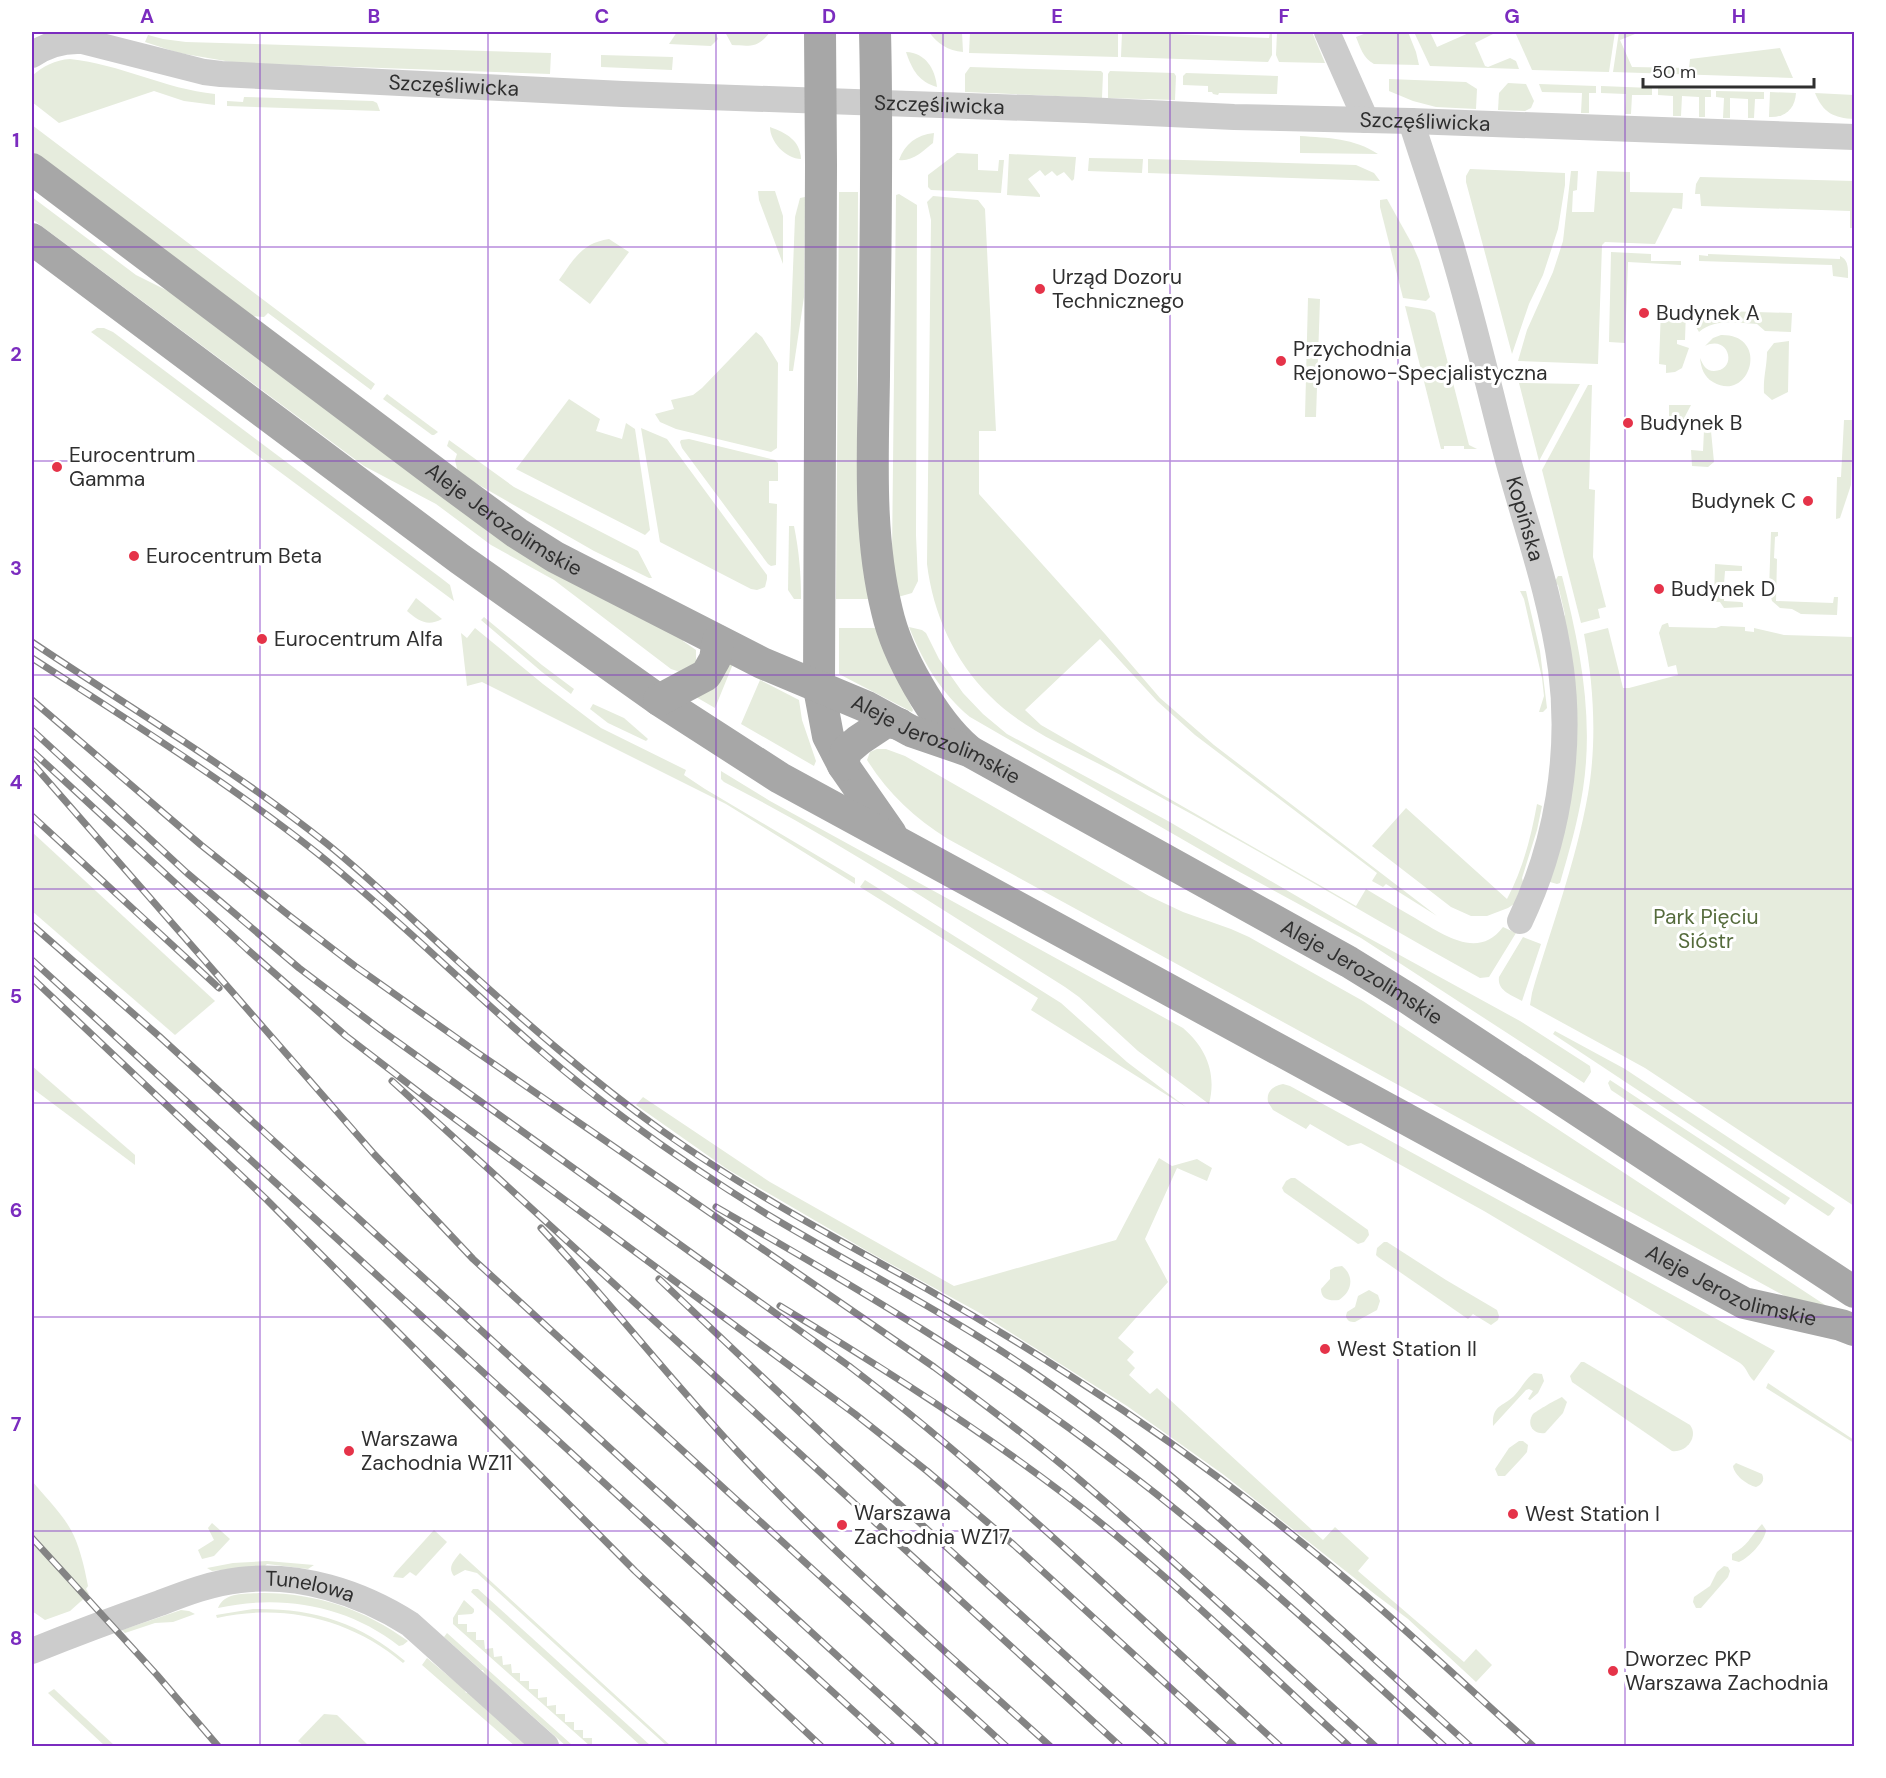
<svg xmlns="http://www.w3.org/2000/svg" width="1886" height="1778" font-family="'DM Sans',sans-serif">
<rect width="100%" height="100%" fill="#fff"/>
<g fill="#e6ecdd">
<polygon points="677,32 715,32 718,39 711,46 669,44"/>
<path d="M725,32H770C758,48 751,46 732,45Z"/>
<path d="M929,32H962L963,52C948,51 937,43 929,32Z"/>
<polygon points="970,32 1118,32 1118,57 969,53"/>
<polygon points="1122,32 1269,38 1270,32 1272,32 1272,55 1268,62 1121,57"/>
<polygon points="1277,32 1312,32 1325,63 1279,62 1276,55"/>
<path d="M1369,32H1408L1416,52L1419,65L1374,64C1363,58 1360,47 1356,37Z"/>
<polygon points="1414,32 1430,32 1437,47 1471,32 1497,32 1475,43 1485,66 1488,67 1510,58 1516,61 1519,69 1430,66"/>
<polygon points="1515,32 1615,32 1609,72 1532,70"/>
<polygon points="1619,32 1640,32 1620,40 1632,67 1689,68 1690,59 1780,48 1793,78 1613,72"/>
<polygon points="148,35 163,39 186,42 551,53 550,74 237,63 179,53 145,42"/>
<path d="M906,52C926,53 935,69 937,87C919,82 912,70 906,52Z"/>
<polygon points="601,55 673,57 672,70 601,67"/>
<path d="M70,59C120,64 165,89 215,94V105L184,101L154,91L59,123L32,102V76C43,66 55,60 70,59Z"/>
<polygon points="970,67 1101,71 1103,73 1102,98 965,92 965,74"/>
<polygon points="1110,71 1174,73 1176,76 1175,100 1108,98 1108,74"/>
<polygon points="1186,73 1278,76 1277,94 1219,93 1218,95 1213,94 1212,92 1208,92 1208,86 1183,85 1183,76"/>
<polygon points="1389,79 1466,82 1477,89 1476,109 1436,107 1413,101 1389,91"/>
<polygon points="1508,83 1526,84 1534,101 1531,108 1525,111 1498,110 1499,93"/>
<polygon points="1539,84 1596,86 1596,93 1589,93 1589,113 1581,113 1582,93 1542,92"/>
<polygon points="1601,86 1652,88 1652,95 1632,95 1631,114 1625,114 1626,94 1601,93"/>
<polygon points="1658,88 1711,90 1711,97 1705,97 1705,117 1699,117 1699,97 1682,96 1681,116 1673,116 1673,96 1658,95"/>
<polygon points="1716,91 1764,92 1764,99 1755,99 1754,118 1748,118 1748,99 1730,98 1730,118 1723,118 1724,98 1716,97"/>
<path d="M1770,92L1796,93C1795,109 1785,118 1769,117Z"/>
<path d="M1815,93L1854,95V119C1834,118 1823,113 1815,93Z"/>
<polygon points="244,97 373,101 377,103 380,111 227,106 227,101 243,102"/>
<polygon points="32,125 375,384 371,390 268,313 264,317 249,316 32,153"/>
<path d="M770,127C786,133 800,140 801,159C786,159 770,142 770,127Z"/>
<path d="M934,133L933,143C923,151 912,162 899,160C905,144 916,135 934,133Z"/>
<path d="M1300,136C1328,138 1354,138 1378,154L1300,153Z"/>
<polygon points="957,153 978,154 978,170 998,171 999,160 1004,160 1001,193 931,190 928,187 928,175"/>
<polygon points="1009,154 1076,157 1074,179 1072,181 1064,172 1057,176 1052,171 1045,176 1040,170 1028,179 1040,195 1040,197 1007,195"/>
<polygon points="1089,158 1143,159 1142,173 1088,171"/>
<polygon points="1148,159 1356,165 1374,173 1380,181 1148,173"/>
<polygon points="1470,169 1565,173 1565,185 1558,229 1543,275 1529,304 1512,354 1466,182 1466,176"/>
<polygon points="1571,171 1578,171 1577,190 1573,191 1572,212 1594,212 1597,171 1630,172 1630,192 1683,193 1682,209 1673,208 1655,244 1605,242 1602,245 1598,364 1518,361 1527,330 1553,272 1563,241"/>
<polygon points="1700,177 1854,181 1854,228 1850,228 1850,211 1701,206 1700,194 1695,194 1696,184"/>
<polygon points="758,191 775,191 783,216 783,264 759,200"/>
<polygon points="839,192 858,192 857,442 872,599 836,599"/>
<polygon points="899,194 917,205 916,535 918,581 912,593 898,597 892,555 896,195"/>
<path d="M933,196L978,200L985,209L996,431H979V494L1105,634L1160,698L1214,745L1437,916L1386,884L1383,887L1372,881L1377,873L1195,735L1157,701L1100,639L1025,710L1041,725L1356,906L1366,889C1382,899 1398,908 1415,918C1441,933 1478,961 1503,927L1516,933L1489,977L1480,978C1377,921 1276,860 1173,804C1149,791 1125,777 1101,765C1061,744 1022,728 990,696C954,661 933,613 927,564L931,220L927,202Z"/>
<polygon points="32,197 136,275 190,302 684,638 683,641 696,650 696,664 683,673 671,669 554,580 491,545 436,504 364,466 32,219"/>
<polygon points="805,197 804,297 793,371 789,371 795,217 800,198"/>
<polygon points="1387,199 1412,244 1419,260 1430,297 1426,301 1403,298 1380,207 1380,200"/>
<path d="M609,239L629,252L590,304L559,280C574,259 582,243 609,239Z"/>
<polygon points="1611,252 1651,254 1651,261 1681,261 1681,265 1628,262 1625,343 1609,342"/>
<path d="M1708,254L1840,259V256C1849,260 1848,269 1848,278L1833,276L1832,265L1699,261V255L1708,256Z"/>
<polygon points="1308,298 1320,299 1316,417 1305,417"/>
<polygon points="1405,306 1430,310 1435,313 1469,445 1477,449 1464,449 1464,446 1444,446 1444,449 1441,449"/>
<polygon points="1661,309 1686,310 1685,340 1677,340 1677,344 1689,348 1682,368 1675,372 1666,373 1666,365 1659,364"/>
<path d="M1692,310L1792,313L1791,332L1765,331L1757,324C1738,323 1715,318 1699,332L1692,320Z"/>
<polygon points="97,328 104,328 113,332 441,578 450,585 454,601 91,332"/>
<polygon points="756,332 762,337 778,363 777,448 771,452 676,429 660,422 655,414 674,409 671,400 693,395 702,388"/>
<path d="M1721,335C1771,334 1750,404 1713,382C1704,377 1701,368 1700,358C1703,365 1706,371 1714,371C1738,371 1730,334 1705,346L1713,338Z"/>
<path d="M1789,341L1788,392L1772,400L1764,393C1763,378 1767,366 1767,352L1774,343Z"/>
<polygon points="1519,383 1580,384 1539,461"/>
<polygon points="1588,385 1592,385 1589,489 1595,490 1593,557 1606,607 1598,609 1600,618 1581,623 1542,470"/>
<polygon points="387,394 438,432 434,435 432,435 383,399"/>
<polygon points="569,399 600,419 596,431 622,439 626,423 635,429 650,530 645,535 516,469"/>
<polygon points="1669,405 1691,405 1679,428 1669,431"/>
<polygon points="1844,420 1853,420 1851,485 1840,518 1836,519 1837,477 1841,477"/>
<polygon points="641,428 667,439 767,575 767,579 765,587 757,590 751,589 660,542"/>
<polygon points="1707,428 1711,431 1714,462 1708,467 1692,466 1691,450 1703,451 1704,430"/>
<polygon points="689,439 775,460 778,463 778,481 769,481 769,503 777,504 776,565 771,566 768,564 682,448 680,442 681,440"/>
<polygon points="449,440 514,487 638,551 652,578 649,578 594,551 458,473 455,460 457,454 447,446"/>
<path d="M789,526H794C799,551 801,573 801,599H794L788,590Z"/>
<polygon points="1771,532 1778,532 1778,536 1775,537 1774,558 1777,559 1776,601 1833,603 1834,597 1838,597 1837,615 1801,614 1792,609 1780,608 1772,601 1769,590"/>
<polygon points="1715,564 1742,566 1742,571 1725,571 1724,584 1741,585 1741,589 1724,588 1724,601 1741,602 1743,603 1743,607 1724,608 1720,602 1714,602"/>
<path d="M1558,576H1562C1580,646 1594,717 1583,789C1578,821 1569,852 1560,883L1557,884L1550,882L1562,619L1565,615L1558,585L1554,583Z"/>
<polygon points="1520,591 1526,591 1540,651 1547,708 1543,712 1539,712 1544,696 1542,678 1524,599"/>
<path d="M416,598L442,619C427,627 419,621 407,611Z"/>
<polygon points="484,617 542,665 574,689 571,694 542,672 481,620"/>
<path d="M1667,623H1668L1669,627L1716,628L1721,626L1745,627V631L1754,632V628L1784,635L1854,637V1206L1645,1068L1530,1005L1532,993C1551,928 1576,862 1588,794C1597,742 1594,686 1584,634L1608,628L1623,688H1629L1678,675L1676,665L1668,667L1659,633L1662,625Z"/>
<path d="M909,627L922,630L926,633L939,659L963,693L983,714L1007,734L1168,821L1365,936L1520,1021L1590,1066L1591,1072L1584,1083L1361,938L1227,865L970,717C941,693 923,662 909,627Z"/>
<polygon points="475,628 543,684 601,728 686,770 684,775 705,789 855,878 855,884 726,804 482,682 467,686 461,633 467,638"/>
<polygon points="839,628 877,628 899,682 913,710 912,712 839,674"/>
<polygon points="728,664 733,664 715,708 696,697 718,684"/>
<polygon points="760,680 799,700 802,720 816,761 814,766 741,724"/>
<polygon points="593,704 624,718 648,739 646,741 608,723 590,709"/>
<path d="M877,749H886L905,756L1149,896L1183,912L1231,929L1249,937L1363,1001L1854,1324L1803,1306L948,839C914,818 888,793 867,760L870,752Z"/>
<path d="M721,771L770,801L1183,1028C1206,1048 1217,1073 1209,1104L1138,1051L1079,997L1065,987C953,917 842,842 724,782L721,779Z"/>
<path d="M1537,804L1542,806L1537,830L1522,878L1523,882L1514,904L1508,908L1487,916H1471L1451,907L1372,846L1406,808L1507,899C1523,869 1531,837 1537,804Z"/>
<polygon points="32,832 215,1001 175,1035 32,911"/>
<polygon points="865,880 1061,1003 1127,1062 1186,1107 1031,1010 1038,998 860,887"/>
<path d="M1523,937L1541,944L1522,1001C1512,995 1497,991 1499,977Z"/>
<polygon points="1555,1031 1625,1069 1835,1208 1830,1215 1828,1216 1553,1034"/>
<polygon points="32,1066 135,1155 135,1165 32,1088"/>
<polygon points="1610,1080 1790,1198 1785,1205 1611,1090 1608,1083"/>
<path d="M1283,1084L1290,1086L1775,1351L1754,1381C1747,1375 1748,1369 1740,1363L1484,1211L1361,1143L1348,1146L1310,1124L1306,1129L1273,1110L1268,1102C1266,1091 1273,1086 1283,1084Z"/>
<polygon points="643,1097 770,1182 954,1286 1116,1240 1159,1158 1172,1166 1197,1159 1212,1168 1207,1181 1177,1168 1145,1239 1168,1282 1118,1338 1134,1352 1127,1360 1135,1368 1129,1375 1150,1394 1157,1388 1323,1540 1335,1527 1369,1558 1358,1571 1464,1662 1476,1649 1492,1665 1476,1682 1408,1619 1376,1595 1224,1475 1127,1406 978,1312 869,1252 727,1169 636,1105"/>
<polygon points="1291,1178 1295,1178 1368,1230 1369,1235 1364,1242 1358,1244 1284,1192 1282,1188 1286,1181"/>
<polygon points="1384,1242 1387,1242 1446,1280 1497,1310 1499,1316 1498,1320 1491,1325 1473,1314 1468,1319 1378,1257 1376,1255 1377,1248"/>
<path d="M1342,1266C1355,1276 1352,1292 1339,1300C1330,1301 1321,1300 1321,1289L1330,1279V1270L1335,1267Z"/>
<path d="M1369,1290L1378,1295L1380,1301L1377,1310L1355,1322C1350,1322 1347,1321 1346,1316L1347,1312L1355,1307L1358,1296Z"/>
<path d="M1581,1362H1584L1690,1425C1699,1437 1686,1453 1672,1451L1572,1382L1570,1376Z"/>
<path d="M1534,1373L1542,1374L1544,1381L1538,1393L1530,1400L1528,1399L1533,1391L1529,1389L1526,1390L1493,1426C1492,1405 1501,1408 1514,1396C1522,1388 1525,1379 1534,1373Z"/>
<polygon points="1768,1383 1854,1440 1854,1443 1766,1388"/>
<path d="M1562,1397L1567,1402L1563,1413L1545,1433C1533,1435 1526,1424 1533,1414C1536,1411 1559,1398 1562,1397Z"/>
<polygon points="1519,1441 1523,1441 1528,1445 1527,1452 1520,1460 1505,1476 1498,1476 1495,1469 1509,1448"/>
<path d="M1736,1463L1762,1474C1765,1480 1762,1485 1756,1487C1747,1485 1734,1475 1733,1466Z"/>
<path d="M32,1481C46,1498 65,1516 74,1536C81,1552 85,1570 88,1586L86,1589L89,1594L70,1611L45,1620L32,1611Z"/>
<polygon points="212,1523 230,1539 214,1556 202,1559 198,1550 214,1540 208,1528"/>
<path d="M1762,1524L1766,1530C1765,1541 1749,1558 1739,1562L1732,1560V1554C1749,1545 1749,1538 1762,1524Z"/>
<polygon points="434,1530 447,1542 416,1576 410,1572 403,1578 393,1577 395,1573"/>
<path d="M460,1553L671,1746H667L477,1573L465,1570L454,1576C447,1567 454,1561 460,1553Z"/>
<polygon points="267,1561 314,1565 308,1569 267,1564 265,1566 212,1571 207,1568 233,1563"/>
<polygon points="1724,1566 1728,1567 1730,1571 1728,1577 1701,1608 1696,1608 1693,1602 1694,1597 1710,1586 1717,1572"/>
<polygon points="473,1589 478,1589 651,1746 641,1746 471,1592"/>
<path d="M259,1593C314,1592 364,1609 408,1641L403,1645L399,1646C347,1605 281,1594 218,1608C224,1592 244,1594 259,1593Z"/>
<polygon points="464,1600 474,1609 474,1612 472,1614 458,1615 458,1624 467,1624 467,1632 476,1632 476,1640 484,1640 485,1649 493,1648 494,1657 502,1656 503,1665 511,1664 512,1673 520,1673 520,1681 529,1681 529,1689 538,1689 538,1698 547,1697 547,1706 556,1705 556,1714 565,1714 565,1722 574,1722 574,1730 583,1730 583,1738 592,1738 592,1746 590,1746 453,1624 453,1618"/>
<path d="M253,1609C313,1608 359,1622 405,1661L403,1663C351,1619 284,1603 217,1618L216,1615Z"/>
<polygon points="181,1610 189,1611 195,1614 173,1622 155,1623 125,1633 122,1630"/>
<polygon points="447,1633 571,1744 574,1746 566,1746 485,1674 483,1670 481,1670 444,1637"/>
<polygon points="427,1658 464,1689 466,1693 469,1693 529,1746 515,1746 422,1665"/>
<polygon points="54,1689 115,1746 105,1746 48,1693"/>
<polygon points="324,1714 337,1715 369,1746 304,1746 298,1741"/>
</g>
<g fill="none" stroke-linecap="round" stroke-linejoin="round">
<g stroke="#ccc" stroke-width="26">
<polyline points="1327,32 1366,120"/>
<path id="s1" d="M32,55C48,44 63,40 82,41L204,72L221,74L623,94L1085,110L1234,117L1411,121L1854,137"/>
<path id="s2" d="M1411,121C1424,162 1438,202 1450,242C1471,310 1487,380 1505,449C1524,521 1551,594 1561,669C1572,754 1557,844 1520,921"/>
<path id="s3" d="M32,1651C74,1634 117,1618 160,1603C186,1593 212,1583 240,1580C299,1573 360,1592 410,1624L546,1746"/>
</g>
<g stroke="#a7a7a7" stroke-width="32">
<polyline points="820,32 821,165 819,688 828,736 843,765 891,834"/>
<path d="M875,32C878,146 875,261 874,376C873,454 868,534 887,611C897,655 933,720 968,750"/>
<path id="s4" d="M32,169L453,486L517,533L555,557L678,620L762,663L867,707L911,731L969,751L1349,962L1409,999L1854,1292"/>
<path id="s5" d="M32,239L460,559L659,700L780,778L1744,1303L1841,1325L1854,1330"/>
<polyline points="659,700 706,675 715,659 718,641"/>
<polyline points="843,765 846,751 859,740 883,724 889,722 899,724"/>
</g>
<defs>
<g id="rail">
<path d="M32,642C130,708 233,769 326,843C372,880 415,922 459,962C524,1021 590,1079 661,1130C745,1190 837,1239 927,1289C976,1317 1024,1346 1072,1377C1175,1442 1273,1516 1365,1595C1422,1644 1477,1696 1533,1746"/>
<path d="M32,658C128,720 226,781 317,853C423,938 516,1039 627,1120C673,1154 721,1186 770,1216C859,1269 950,1315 1036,1374C1088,1410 1139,1448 1187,1490C1224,1521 1259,1555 1295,1587C1353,1640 1412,1693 1470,1746"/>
<path d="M32,700L201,845L291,917L355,966L475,1051L934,1367C981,1402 1029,1437 1074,1475C1177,1562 1276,1656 1375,1746"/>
<path d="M32,730L187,873L299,968L381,1030L849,1366C1001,1482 1138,1617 1280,1746"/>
<polyline points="32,751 248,950 346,1036 428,1099 855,1414 927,1471 1014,1545 1234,1746"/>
<polyline points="32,763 374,1154 473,1259 1006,1746"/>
<polyline points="32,816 219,988"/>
<polyline points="32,925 160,1037 936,1746"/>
<polyline points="32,960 892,1746"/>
<polyline points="32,978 266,1199 635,1571 821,1746"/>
<polyline points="392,1081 1120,1746"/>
<path d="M716,1207C854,1286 990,1366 1116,1463C1232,1550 1337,1649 1444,1746"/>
<path d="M541,1228C608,1300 669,1378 736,1450C834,1555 944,1650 1050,1746"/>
<polyline points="659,1279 830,1441 1165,1746"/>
<path d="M780,1306C877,1364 973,1425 1064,1494C1164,1570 1256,1662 1349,1746"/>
<polyline points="32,1538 157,1675 218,1746"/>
</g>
</defs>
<use href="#rail" stroke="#848484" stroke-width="7"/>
<use href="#rail" stroke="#fff" stroke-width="4.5" stroke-dasharray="14" stroke-linecap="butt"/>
</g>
<path fill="none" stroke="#7b2cbf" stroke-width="1.5" stroke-opacity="0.55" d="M260,32V1746M488,32V1746M716,32V1746M943,32V1746M1170,32V1746M1398,32V1746M1625,32V1746M32,247H1854M32,461H1854M32,675H1854M32,889H1854M32,1103H1854M32,1317H1854M32,1531H1854"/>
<g fill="#e53349" stroke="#fff" stroke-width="2">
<circle cx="1040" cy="289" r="6"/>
<circle cx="1644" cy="313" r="6"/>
<circle cx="1281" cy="361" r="6"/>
<circle cx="1628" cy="423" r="6"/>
<circle cx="57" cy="467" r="6"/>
<circle cx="1808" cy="501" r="6"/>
<circle cx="134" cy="556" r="6"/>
<circle cx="1659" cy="589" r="6"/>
<circle cx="262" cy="639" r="6"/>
<circle cx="1325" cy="1349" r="6"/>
<circle cx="349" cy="1451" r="6"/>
<circle cx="1513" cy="1514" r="6"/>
<circle cx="842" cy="1525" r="6"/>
<circle cx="1613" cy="1671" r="6"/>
</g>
<g text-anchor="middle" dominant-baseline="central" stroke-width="6" stroke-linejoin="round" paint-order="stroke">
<g font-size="21" fill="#2f2f2f" stroke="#fff">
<text stroke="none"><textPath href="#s1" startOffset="429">Szczęśliwicka</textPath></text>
<text stroke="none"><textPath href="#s1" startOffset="915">Szczęśliwicka</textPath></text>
<text stroke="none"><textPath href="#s1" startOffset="1401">Szczęśliwicka</textPath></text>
<text stroke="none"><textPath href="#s4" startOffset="588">Aleje Jerozolimskie</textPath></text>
<text stroke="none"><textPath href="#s2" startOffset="414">Kopińska</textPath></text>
<text stroke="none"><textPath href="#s4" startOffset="1074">Aleje Jerozolimskie</textPath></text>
<text stroke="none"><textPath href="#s4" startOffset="1560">Aleje Jerozolimskie</textPath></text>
<text stroke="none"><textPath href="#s5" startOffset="2002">Aleje Jerozolimskie</textPath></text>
<text stroke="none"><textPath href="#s3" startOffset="291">Tunelowa</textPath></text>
</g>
<g font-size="21" fill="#2f2f2f" stroke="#fff" text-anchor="start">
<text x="1052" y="277">Urząd Dozoru<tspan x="1052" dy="24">Technicznego</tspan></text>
<text x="1656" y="313">Budynek A</text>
<text x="1293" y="349">Przychodnia<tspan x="1293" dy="24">Rejonowo-Specjalistyczna</tspan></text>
<text x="1640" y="423">Budynek B</text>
<text x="69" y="455">Eurocentrum<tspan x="69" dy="24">Gamma</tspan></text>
<text x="1796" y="501" text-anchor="end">Budynek C</text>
<text x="146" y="556">Eurocentrum Beta</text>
<text x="1671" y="589">Budynek D</text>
<text x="274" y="639">Eurocentrum Alfa</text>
<text x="1337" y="1349">West Station II</text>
<text x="361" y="1439">Warszawa<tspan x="361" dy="24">Zachodnia WZ11</tspan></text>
<text x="854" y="1513">Warszawa<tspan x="854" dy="24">Zachodnia WZ17</tspan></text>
<text x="1525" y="1514">West Station I</text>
<text x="1625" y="1659">Dworzec PKP<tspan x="1625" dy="24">Warszawa Zachodnia</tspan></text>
</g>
<g font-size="21" fill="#556b3c" stroke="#fff">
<text x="1706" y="917">Park Pięciu<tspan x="1706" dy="24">Sióstr</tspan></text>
</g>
</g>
<rect width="1886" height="1778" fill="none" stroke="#ffffff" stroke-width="66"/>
<path d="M1643 78v9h171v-9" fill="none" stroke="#2f2f2f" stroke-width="3"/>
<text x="1652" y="78" font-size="18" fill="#2f2f2f" stroke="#ffffff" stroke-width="4.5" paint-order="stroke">50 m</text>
<rect x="33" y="33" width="1820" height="1712" fill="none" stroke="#7b2cbf" stroke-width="2"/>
<g font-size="20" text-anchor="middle" font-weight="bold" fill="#7b2cbf">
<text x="147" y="23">A</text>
<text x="374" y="23">B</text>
<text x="602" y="23">C</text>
<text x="829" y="23">D</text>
<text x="1057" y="23">E</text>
<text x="1284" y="23">F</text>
<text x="1512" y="23">G</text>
<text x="1739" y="23">H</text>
<text x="16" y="147">1</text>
<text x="16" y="361">2</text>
<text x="16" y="575">3</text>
<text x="16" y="789">4</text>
<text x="16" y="1003">5</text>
<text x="16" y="1217">6</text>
<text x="16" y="1431">7</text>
<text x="16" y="1645">8</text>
</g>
</svg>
